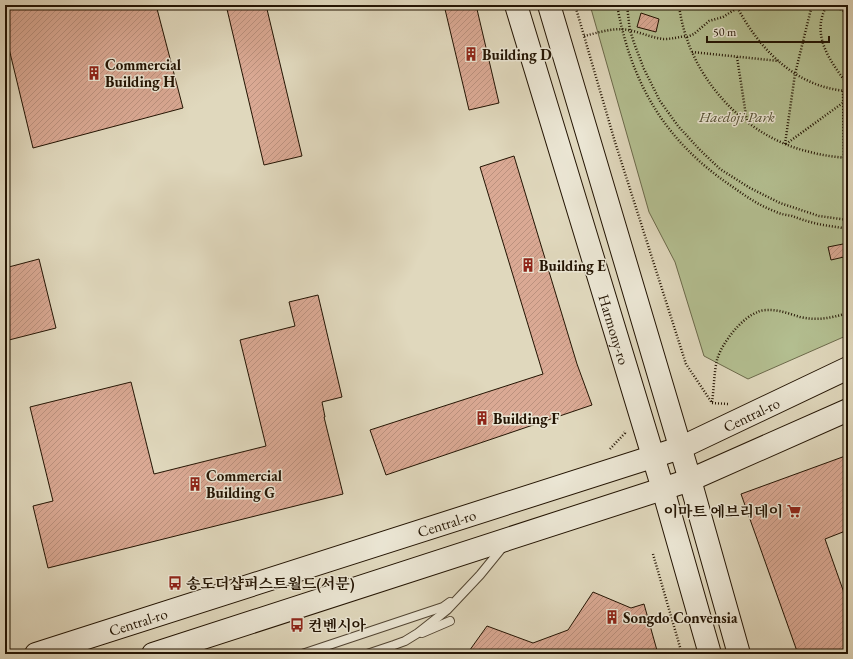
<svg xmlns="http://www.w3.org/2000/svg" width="853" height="659" font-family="'EB Garamond','Noto Serif KR',serif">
<defs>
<pattern id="building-hatch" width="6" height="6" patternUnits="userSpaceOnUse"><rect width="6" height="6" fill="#daa994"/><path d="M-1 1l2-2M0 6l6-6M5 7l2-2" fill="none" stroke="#bb917e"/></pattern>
</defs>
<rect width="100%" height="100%" fill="#e0d8bd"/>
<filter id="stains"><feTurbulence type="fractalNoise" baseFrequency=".005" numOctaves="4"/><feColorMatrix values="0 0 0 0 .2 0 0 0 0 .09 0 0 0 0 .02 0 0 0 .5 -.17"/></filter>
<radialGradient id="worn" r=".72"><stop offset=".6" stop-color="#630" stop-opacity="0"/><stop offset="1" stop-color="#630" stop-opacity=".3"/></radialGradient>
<polygon fill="#b3be90" stroke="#6b694a" points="590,5 848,5 848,335 748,379 704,356 675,262 649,212"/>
<g fill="url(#building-hatch)" stroke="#231403">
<polygon points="5,5 156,5 183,108 33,148 5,32"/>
<polygon points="226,5 266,5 302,156 264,165"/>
<polygon points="444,5 476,5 499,103 469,110"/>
<polygon points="641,13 659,19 656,32 637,27"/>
<polygon points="514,156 577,364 592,405 386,475 370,430 543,374 480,167"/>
<polygon points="848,243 848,256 831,260 828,247"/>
<polygon points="39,259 56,328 5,341 5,268"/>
<polygon points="318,295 342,397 322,402 325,417 324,417 343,494 48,568 33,506 53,501 30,407 131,382 154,474 266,446 240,340 295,326 289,302"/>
<polygon points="848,455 848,530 825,539 848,604 848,654 798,654 741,494"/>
<polygon points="593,592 631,608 644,604 658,654 467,654 487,626 533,643 568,630"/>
</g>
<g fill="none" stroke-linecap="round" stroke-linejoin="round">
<defs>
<g id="lane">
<polyline points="422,633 450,621"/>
<polyline points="302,654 443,607 450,602"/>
<polyline points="367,654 394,645 405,641 418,633 432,622 447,610 480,575 502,548"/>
</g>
<g id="secondary">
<path id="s1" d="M516,5L663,489L710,654"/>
<polyline points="549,5 690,480 739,654"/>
<path id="s2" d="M36,654L680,448L848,368"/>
<polyline points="153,654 690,480 848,410"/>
</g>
</defs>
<use href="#lane" stroke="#524532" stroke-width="10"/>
<use href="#secondary" stroke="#231403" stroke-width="24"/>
<g stroke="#231403" stroke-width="2.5" stroke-dasharray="1 2" stroke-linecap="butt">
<polyline points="575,5 615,142 686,364 712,403"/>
<path d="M617,5C631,82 664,140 730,185C744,195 758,205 774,211C780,214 786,215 792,216C800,219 809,222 818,224C828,226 838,227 848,229"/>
<polyline points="627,5 629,23 630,30 634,43 644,69 660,101 678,126 699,149 720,169 750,188 780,203 819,216 848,220"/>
<path d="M679,5C687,73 740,134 806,151C820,155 834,157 848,158"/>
<path d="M736,5C759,49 796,88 848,91"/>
<path d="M827,5C810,35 830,61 848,85"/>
<polyline points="832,5 848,13"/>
<path d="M584,36C598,33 613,27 628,30C640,32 652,38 664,39C672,39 679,37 686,36"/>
<polyline points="687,37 694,34 709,21 723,17 742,5"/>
<polyline points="692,52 779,61"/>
<polyline points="737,57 747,122"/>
<polyline points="843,91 844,158"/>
<polyline points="785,144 795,74 812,5"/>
<polyline points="786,144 844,102"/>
<path d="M712,402C714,389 714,372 717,360C721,344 742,317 758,312C761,310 766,310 770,310C780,310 790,314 800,317C817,321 831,318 848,313"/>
<polyline points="712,403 728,404"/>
<polyline points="610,449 625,433 624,431"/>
<polyline points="653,554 682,654"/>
</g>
<use href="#lane" stroke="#ebe6d4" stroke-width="8"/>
<use href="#secondary" stroke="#ebe6d4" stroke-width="22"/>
</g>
<defs>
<symbol id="building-bare" viewBox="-9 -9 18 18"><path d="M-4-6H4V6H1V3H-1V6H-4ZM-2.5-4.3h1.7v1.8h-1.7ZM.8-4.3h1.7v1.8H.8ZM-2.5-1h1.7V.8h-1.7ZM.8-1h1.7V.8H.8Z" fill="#8f2418" stroke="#ebe6d4" stroke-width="2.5" paint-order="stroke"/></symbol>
<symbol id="supermarket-bare" viewBox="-9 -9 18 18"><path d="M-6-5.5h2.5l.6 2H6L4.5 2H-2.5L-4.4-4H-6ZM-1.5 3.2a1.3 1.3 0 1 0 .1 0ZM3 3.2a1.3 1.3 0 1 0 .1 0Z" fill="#8f2418" stroke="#ebe6d4" stroke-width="2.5" paint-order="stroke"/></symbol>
<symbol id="bus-bare" viewBox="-9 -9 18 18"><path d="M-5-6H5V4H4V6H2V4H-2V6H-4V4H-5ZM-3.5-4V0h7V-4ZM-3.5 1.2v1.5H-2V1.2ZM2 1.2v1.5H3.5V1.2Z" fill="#8f2418" stroke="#ebe6d4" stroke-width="2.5" paint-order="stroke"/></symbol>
</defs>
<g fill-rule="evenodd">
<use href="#building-bare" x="461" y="44" width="20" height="20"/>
<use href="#building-bare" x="84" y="63" width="20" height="20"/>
<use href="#building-bare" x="518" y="255" width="20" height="20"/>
<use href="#building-bare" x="472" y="408" width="20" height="20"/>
<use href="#building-bare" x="185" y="474" width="20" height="20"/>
<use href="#supermarket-bare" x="784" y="501" width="20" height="20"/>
<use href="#bus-bare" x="165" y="573" width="20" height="20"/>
<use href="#building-bare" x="602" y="607" width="20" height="20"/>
<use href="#bus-bare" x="287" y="615" width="20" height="20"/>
</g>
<g text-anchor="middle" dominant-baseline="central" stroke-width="3" stroke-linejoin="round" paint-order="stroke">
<g font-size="15" font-weight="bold" fill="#231403" stroke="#ebe6d4" text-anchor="start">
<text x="482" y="54">Building D</text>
<text x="105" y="64">Commercial<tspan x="105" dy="17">Building H</tspan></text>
<text x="539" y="265">Building E</text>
<text x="493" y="418">Building F</text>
<text x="206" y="475">Commercial<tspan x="206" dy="17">Building G</tspan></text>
<text x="783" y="511" text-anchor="end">이마트 에브리데이</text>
<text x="186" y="583">송도더샵퍼스트월드(서문)</text>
<text x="623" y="617">Songdo Convensia</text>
<text x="308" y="625">컨벤시아</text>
</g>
<g font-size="15" font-style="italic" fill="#555034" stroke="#ebe6d4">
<text x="737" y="116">Haedoji Park</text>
</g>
<g font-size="15" fill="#231403" stroke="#ebe6d4">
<text stroke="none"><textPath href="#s1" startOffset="339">Harmony-ro</textPath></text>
<text stroke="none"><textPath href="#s2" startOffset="755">Central-ro</textPath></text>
<text stroke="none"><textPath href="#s2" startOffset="431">Central-ro</textPath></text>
<text stroke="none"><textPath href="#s2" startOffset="107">Central-ro</textPath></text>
</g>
</g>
<rect width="853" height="659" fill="none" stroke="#e0d8bd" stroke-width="20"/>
<rect x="6" y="6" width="841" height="647" fill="none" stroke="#231403" stroke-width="2"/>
<rect x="10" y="10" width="833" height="639" fill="none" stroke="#231403"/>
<path d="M707 36v6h122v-6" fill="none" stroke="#231403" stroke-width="2"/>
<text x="713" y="36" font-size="12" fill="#231403" stroke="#ebe6d4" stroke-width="3" paint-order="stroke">50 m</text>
<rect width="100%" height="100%" filter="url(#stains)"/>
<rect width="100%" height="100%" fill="url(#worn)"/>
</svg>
